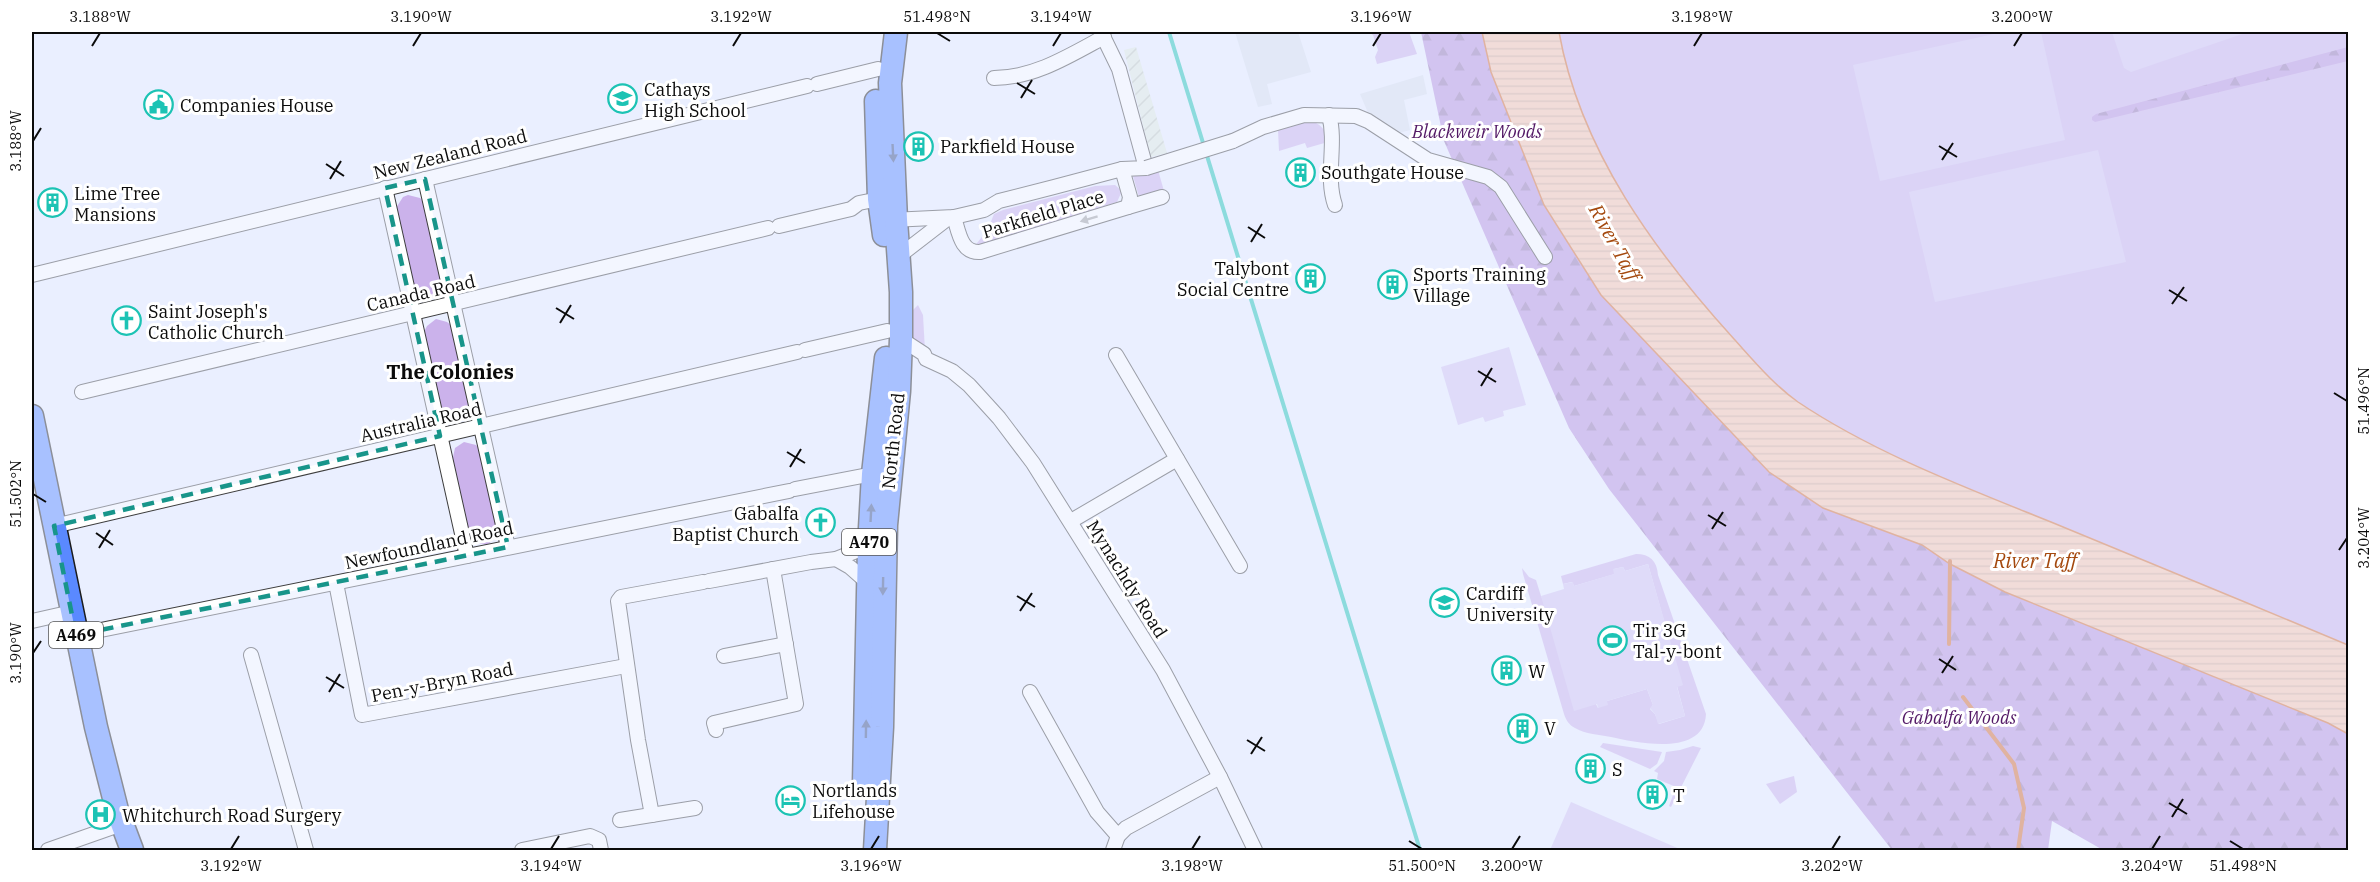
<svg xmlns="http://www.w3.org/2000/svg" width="2380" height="882" font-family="'IBM Plex Serif',serif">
<defs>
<pattern id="industrial-furrows" width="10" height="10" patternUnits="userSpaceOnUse" patternTransform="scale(1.5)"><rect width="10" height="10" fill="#e0ebdf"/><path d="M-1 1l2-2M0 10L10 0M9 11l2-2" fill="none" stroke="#bfc8be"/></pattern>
<pattern id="forest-firs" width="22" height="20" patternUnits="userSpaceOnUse" patternTransform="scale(1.5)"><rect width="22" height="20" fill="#b790dd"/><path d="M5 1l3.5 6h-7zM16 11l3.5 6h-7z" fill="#9374b1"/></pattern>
<pattern id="water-rules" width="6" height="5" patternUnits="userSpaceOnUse" patternTransform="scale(1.5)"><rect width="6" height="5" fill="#fac5ab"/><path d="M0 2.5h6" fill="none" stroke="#d5a892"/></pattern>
</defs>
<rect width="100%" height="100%" fill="#eaefff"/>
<polygon fill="url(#industrial-furrows)" points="1136,47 1167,153 1151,157 1124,50"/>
<g fill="#cbb2eb">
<polygon points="1368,32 1409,32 1417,54 1377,64 1375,57 1378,50 1373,35"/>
<path d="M1559,32H2348V645C2249,604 2150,562 2051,522C1967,488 1874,453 1798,402C1774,385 1754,361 1734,339C1655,252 1580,150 1559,32Z"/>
<path d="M1308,120C1320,123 1327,130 1328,142L1307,148L1305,143L1279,151L1278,130Z"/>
<polygon points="1158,170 1164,191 1139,197 1133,176"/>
<polygon points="1115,185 1122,191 1117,202 974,247 988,229 994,214 1003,210 1095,186"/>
<polygon points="408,195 420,198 424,202 442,283 437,294 431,298 422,296 412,286 396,208 403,197"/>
<polygon points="918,305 923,315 925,351 907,334 908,315"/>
<polygon points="436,319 447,322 452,326 470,407 464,418 458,422 450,420 440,410 424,332 427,326"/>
<polygon points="464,442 476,445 480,449 498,530 493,540 487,545 478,543 468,533 452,462 455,448"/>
<path d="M1636,554C1650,554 1657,561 1658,575L1706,714C1704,757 1638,743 1611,737C1600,735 1585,734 1575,728C1569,725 1566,720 1564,714L1523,574L1522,568L1529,577L1536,580L1541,596L1598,708L1607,701L1647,689L1653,705L1650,709L1655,714L1659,724L1685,716L1677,686L1682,685L1648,564L1625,571L1623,567L1614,569L1615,574L1574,586L1572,582L1563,584L1561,576Z"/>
<polygon points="1603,743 1662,752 1657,764 1650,769 1600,747"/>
<polygon points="1693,746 1701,748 1671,807 1669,806 1676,787 1657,779 1658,773 1654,771 1664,761 1666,752 1680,750"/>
<polygon points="1794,776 1797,792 1780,804 1766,784"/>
</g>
<g fill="url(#forest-firs)">
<polygon points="1421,32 1482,32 1491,72 1544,205 1601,295 1769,472 1823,508 1922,545 1950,564 2005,592 2328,723 2348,734 2348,850 2103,850 2052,821 2048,850 1892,850 1609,489 1569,428 1444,141"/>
<polygon points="2348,47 2348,61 2095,122 2092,120 2092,117 2096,114"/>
</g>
<g fill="#d2c4f2">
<polygon points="2003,32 2041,32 2065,140 1880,181 1853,65"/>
<polygon points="2112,32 2248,32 2131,72 2124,68"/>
<polygon points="2098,150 2126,262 1935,302 1909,192"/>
<polygon points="1509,347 1526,405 1503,411 1504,416 1485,422 1483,417 1458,425 1441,367"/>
<polygon points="1648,564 1683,685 1677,687 1685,716 1658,724 1655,714 1650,708 1653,705 1647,689 1607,701 1608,705 1598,708 1597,704 1574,711 1541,596 1564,589 1563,584 1573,582 1574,586 1614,574 1613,569 1623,567 1625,571"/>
<polygon points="1571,802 1682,850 1550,850"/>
</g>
<g fill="#d9e0ee">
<polygon points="1235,32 1252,32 1253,34 1264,32 1298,32 1311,72 1267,84 1272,104 1258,107"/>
<polygon points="1423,75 1427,94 1404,100 1410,130 1395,134 1369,115 1360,94"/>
</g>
<path fill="url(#water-rules)" stroke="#d56a2e" stroke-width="1.5" d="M1482,32H1559C1580,150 1655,252 1734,339C1754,361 1774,385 1798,402C1874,453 1967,488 2051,522C2150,562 2249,604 2348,645V734L2328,723L2005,592L1950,564L1922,545L1823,508L1769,472L1601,295L1544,205L1491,72Z"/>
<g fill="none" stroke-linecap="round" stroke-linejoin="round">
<g stroke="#d56a2e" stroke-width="4">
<polyline points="1949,644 1950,561"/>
<polyline points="1963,697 2014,764 2024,808 2018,850"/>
</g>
<defs>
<g id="street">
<path d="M994,78C1034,78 1069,56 1104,37"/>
<polyline points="817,84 878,69"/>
<path d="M1329,115C1337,144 1325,176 1335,205"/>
<polyline points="1233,141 1263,127 1304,115 1356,116 1368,121 1428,160 1488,177 1501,187 1545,257"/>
<polyline points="425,179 508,547"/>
<polyline points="385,188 467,556"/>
<polyline points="1128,207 1162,197"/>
<path d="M954,217C959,233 961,253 980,252L1128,207L1130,197L1122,169"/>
<polyline points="891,220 954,217 984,210 999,201 1054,187 1122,169 1146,168 1119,69 1101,32"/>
<polyline points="779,226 851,209 859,203 879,199"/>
<polyline points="899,256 947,219"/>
<polyline points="32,275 807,86"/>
<polyline points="901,339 924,354 926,359 952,371 969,385 999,418 1033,463 1163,670 1220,777 1255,850"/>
<polyline points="805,350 887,331"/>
<polyline points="1116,355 1240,566"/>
<polyline points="82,392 768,228"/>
<polyline points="795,489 873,474"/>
<polyline points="1071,521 1177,459"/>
<polyline points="54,526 797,352"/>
<polyline points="836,559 850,567 867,582"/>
<polyline points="709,581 811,562 836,559 869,546"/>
<polyline points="336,583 362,715 626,666"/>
<polyline points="32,621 72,612"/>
<polyline points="76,635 789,491"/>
<polyline points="251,655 306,850"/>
<polyline points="724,656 786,644"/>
<polyline points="1030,692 1097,812 1118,836"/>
<polyline points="716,730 714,723 796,704 773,569"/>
<polyline points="652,815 638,740 618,601 621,597 703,582"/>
<polyline points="620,820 695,808"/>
<polyline points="48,850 122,824"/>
<polyline points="522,850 590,836 599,840 601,850"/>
<polyline points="1113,850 1118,836 1126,828 1220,777"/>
</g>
<g id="primary">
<polyline points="876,101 879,199 884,235"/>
<polyline points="32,416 96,727 117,810 132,850"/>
<polyline points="864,783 869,546 873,474 886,358"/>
<polyline points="875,850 882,727 886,525 899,391 901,339 901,292 896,220 890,83 896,32"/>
</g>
</defs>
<use href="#street" stroke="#3e3e3e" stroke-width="16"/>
<use href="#primary" stroke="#1c1c1c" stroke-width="25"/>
<use href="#street" stroke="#fff" stroke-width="14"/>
<use href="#primary" stroke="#5a89ff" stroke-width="22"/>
<polyline stroke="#1cc3b4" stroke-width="4" points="1169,32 1420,850"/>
<defs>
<polyline id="street-bridge" points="1146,168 1233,141"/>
</defs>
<use href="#street-bridge" stroke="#3e3e3e" stroke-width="16" stroke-linecap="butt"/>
<use href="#street-bridge" stroke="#fff" stroke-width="14"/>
</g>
<defs><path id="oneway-solid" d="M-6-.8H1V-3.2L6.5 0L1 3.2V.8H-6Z" transform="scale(1.5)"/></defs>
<g fill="#324a85">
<use href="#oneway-solid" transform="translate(893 153) rotate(87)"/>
<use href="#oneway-solid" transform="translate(871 513) rotate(-87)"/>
<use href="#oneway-solid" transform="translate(883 586) rotate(91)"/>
<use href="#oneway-solid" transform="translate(866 729) rotate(-89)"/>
</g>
<use fill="#9d9d9d" href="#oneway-solid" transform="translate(1089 219) rotate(163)"/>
<path d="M0 0H2380V882H0ZM425,179L508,547L76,635L54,526L440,436L385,188Z" fill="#eaefff" fill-opacity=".55" fill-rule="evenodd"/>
<path fill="none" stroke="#18958a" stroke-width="4.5" stroke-dasharray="12 8" stroke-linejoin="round" d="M425,179L508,547L76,635L54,526L440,436L385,188Z"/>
<path fill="none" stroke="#0b0b0b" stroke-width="2" d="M937,33L950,41M92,46L100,33M413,46L421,33M733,46L741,33M1053,46L1061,33M1373,46L1381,33M1694,46L1702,33M2014,46L2022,33M1017,83L1035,94M1021,98L1032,80M33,141L41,128M1939,146L1957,157M1942,160L1953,143M326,164L344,176M330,179L341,161M1248,227L1265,238M1251,242L1262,224M2169,290L2187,301M2172,304L2184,287M556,308L574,319M560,323L571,305M1478,371L1496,382M1481,386L1492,368M2334,393L2347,401M787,452L805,463M790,467L801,449M33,494L46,502M1708,515L1726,526M1712,529L1723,512M96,533L113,545M99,548L110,530M2339,550L2347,538M1017,596L1035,607M1020,611L1032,593M33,653L41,641M1939,659L1956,670M1942,673L1953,656M326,677L344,688M329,692L340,674M1247,740L1265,751M1251,754L1262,737M2169,803L2187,814M2172,817L2183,799M1409,841L1422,849M2230,841L2243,849M231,849L239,836M551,849L559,836M871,849L879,836M1192,849L1200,836M1512,849L1520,836M1832,849L1840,836M2152,849L2160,836"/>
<defs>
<symbol id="school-ring" viewBox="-11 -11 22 22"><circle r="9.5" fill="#fff" stroke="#1cc3b4" stroke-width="1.5"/><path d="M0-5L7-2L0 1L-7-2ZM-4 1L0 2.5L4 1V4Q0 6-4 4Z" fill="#1cc3b4"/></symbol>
<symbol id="civic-ring" viewBox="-11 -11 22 22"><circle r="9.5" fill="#fff" stroke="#1cc3b4" stroke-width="1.5"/><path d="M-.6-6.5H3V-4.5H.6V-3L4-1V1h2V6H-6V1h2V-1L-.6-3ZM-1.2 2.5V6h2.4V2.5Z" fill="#1cc3b4"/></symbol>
<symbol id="building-ring" viewBox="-11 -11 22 22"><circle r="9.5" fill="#fff" stroke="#1cc3b4" stroke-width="1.5"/><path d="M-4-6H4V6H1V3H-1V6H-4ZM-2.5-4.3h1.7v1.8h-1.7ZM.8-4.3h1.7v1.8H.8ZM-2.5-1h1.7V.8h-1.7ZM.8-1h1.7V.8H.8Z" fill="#1cc3b4"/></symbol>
<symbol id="church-ring" viewBox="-11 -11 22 22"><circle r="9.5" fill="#fff" stroke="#1cc3b4" stroke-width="1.5"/><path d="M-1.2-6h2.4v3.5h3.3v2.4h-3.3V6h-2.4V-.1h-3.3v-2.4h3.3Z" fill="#1cc3b4"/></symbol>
<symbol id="university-ring" viewBox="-11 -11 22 22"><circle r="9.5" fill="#fff" stroke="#1cc3b4" stroke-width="1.5"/><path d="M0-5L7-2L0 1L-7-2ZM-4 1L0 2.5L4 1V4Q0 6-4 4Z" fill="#1cc3b4"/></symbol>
<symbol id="stadium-ring" viewBox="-11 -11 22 22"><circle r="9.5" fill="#fff" stroke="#1cc3b4" stroke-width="1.5"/><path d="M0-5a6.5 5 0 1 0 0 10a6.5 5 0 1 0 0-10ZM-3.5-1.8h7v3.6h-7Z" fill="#1cc3b4"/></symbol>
<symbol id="hotel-ring" viewBox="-11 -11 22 22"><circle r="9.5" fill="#fff" stroke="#1cc3b4" stroke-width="1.5"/><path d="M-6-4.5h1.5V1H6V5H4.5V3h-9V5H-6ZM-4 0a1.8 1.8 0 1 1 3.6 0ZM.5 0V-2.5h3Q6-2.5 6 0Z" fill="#1cc3b4"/></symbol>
<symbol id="hospital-ring" viewBox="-11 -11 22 22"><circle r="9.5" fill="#fff" stroke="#1cc3b4" stroke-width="1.5"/><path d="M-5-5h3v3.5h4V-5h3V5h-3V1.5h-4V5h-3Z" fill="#1cc3b4"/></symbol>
</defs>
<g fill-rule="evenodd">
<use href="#school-ring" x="606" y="82" width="33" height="33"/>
<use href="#civic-ring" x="142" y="88" width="33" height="33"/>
<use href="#building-ring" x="902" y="130" width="33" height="33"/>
<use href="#building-ring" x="1284" y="156" width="33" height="33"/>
<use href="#building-ring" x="36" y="186" width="33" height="33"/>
<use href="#building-ring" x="1294" y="262" width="33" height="33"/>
<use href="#building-ring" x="1376" y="268" width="33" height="33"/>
<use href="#church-ring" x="110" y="304" width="33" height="33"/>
<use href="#church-ring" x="804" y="506" width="33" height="33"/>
<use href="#university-ring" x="1428" y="586" width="33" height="33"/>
<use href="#stadium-ring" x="1596" y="624" width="33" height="33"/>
<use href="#building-ring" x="1490" y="654" width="33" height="33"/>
<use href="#building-ring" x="1506" y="712" width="33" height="33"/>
<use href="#building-ring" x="1574" y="752" width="33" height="33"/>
<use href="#building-ring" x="1636" y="778" width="33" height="33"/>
<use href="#hotel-ring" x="774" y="784" width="33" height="33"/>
<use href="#hospital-ring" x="84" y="798" width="33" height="33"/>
</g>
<g text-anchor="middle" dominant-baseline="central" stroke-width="6" stroke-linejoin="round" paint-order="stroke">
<g fill="#fff" stroke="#545454" stroke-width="1.5">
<rect x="842" y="529" width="54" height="26" rx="4.5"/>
<rect x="49" y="622" width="54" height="26" rx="4.5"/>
</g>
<g font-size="16" font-weight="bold" fill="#0b0b0b">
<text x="869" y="542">A470</text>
<text x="76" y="635">A469</text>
</g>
<g font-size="18" fill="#0b0b0b" stroke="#fff" text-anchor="start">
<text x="644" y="89">Cathays<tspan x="644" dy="21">High School</tspan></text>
<text x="180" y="105">Companies House</text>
<text x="940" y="146">Parkfield House</text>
<text x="1321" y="172">Southgate House</text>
<text x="74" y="193">Lime Tree<tspan x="74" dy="21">Mansions</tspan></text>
<text x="1289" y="268" text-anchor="end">Talybont<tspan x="1289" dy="21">Social Centre</tspan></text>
<text x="1413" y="274">Sports Training<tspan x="1413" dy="21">Village</tspan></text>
<text x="148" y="311">Saint Joseph's<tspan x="148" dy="21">Catholic Church</tspan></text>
<text x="799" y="513" text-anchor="end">Gabalfa<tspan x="799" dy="21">Baptist Church</tspan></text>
<text x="1466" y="593">Cardiff<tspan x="1466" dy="21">University</tspan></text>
<text x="1633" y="630">Tir 3G<tspan x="1633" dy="21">Tal-y-bont</tspan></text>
<text x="1528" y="671">W</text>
<text x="1544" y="728">V</text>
<text x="1612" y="769">S</text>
<text x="812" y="790">Nortlands<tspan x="812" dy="21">Lifehouse</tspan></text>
<text x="1673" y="795">T</text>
<text x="122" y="815">Whitchurch Road Surgery</text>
</g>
<g font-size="18" font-style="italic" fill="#531966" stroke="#fff">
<text x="1477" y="131">Blackweir Woods</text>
<text x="1959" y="717">Gabalfa Woods</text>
</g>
<g font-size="18" fill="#0b0b0b" stroke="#fff">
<text transform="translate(450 154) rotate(-14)">New Zealand Road</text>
<text transform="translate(1043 214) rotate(-17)">Parkfield Place</text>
<text transform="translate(421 293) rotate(-13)">Canada Road</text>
<text transform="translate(421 422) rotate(-13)">Australia Road</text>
<text transform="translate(893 441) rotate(-84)">North Road</text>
<text transform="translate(429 545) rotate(-12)">Newfoundland Road</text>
<text transform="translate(1127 579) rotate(58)">Mynachdy Road</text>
<text transform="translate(442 682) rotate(-11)">Pen-y-Bryn Road</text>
</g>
<g font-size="20" font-style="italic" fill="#a4490e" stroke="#fff">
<text transform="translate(1615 242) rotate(61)">River Taff</text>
<text x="2035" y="560">River Taff</text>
</g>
<g font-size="20" font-weight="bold" fill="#0b0b0b" stroke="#fff">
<text x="450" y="371">The Colonies</text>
</g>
</g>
<rect width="2380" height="882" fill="none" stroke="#ffffff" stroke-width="66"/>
<rect x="33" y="33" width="2314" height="816" fill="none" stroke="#0b0b0b" stroke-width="2"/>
<g font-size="15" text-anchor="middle" fill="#0b0b0b">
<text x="100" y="22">3.188°W</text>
<text x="421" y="22">3.190°W</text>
<text x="741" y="22">3.192°W</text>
<text x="937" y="22">51.498°N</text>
<text x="1061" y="22">3.194°W</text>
<text x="1381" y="22">3.196°W</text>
<text x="1702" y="22">3.198°W</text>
<text x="2022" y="22">3.200°W</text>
<text transform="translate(16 141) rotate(-90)" y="5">3.188°W</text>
<text transform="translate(2364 401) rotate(-90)" y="5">51.496°N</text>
<text transform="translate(16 494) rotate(-90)" y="5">51.502°N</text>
<text transform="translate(2364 538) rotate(-90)" y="5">3.204°W</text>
<text transform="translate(16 653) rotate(-90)" y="5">3.190°W</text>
<text x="231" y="871">3.192°W</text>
<text x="551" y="871">3.194°W</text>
<text x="871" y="871">3.196°W</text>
<text x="1192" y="871">3.198°W</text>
<text x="1422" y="871">51.500°N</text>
<text x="1512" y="871">3.200°W</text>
<text x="1832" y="871">3.202°W</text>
<text x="2152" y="871">3.204°W</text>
<text x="2243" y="871">51.498°N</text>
</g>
</svg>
